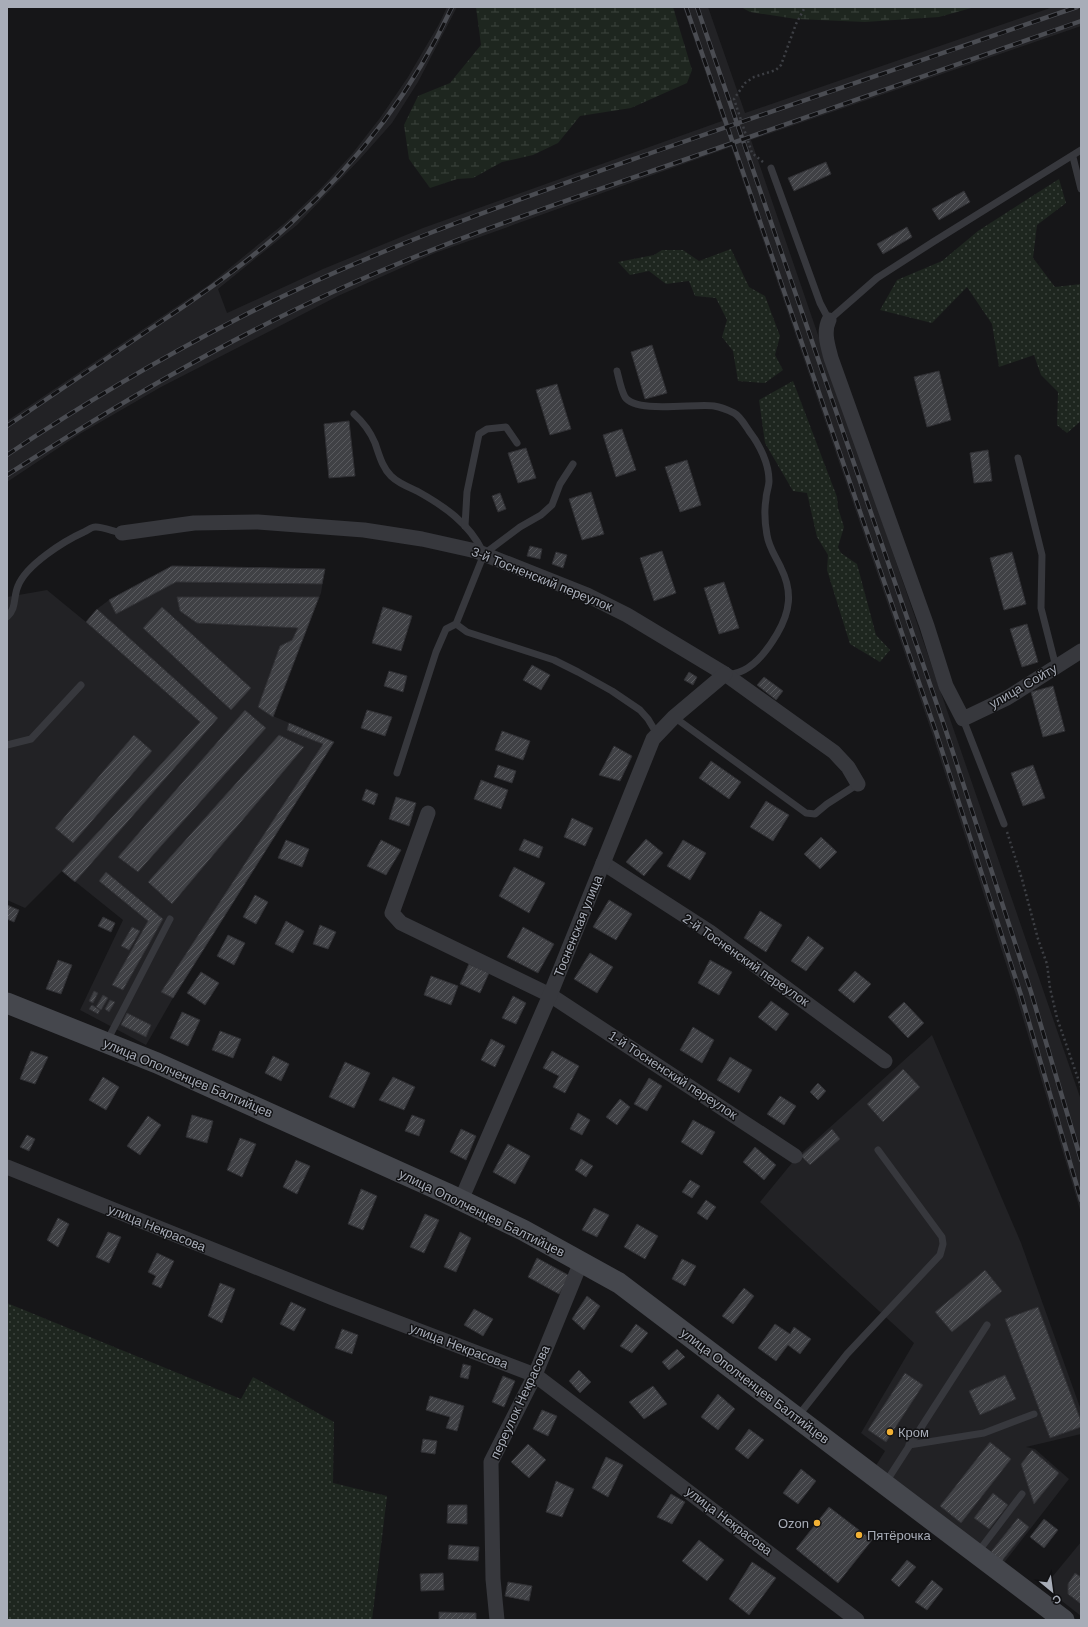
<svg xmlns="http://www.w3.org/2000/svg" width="1088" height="1627" font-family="Arial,sans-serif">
<defs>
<pattern id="grass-dots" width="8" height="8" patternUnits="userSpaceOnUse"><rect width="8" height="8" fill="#1e261f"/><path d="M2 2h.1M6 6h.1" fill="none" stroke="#3c433d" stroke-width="1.8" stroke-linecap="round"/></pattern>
<pattern id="wetland-marsh" width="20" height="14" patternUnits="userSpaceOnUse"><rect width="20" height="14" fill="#1e261f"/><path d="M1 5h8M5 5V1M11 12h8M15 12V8" fill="none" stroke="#3c433d"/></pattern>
<pattern id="building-hatch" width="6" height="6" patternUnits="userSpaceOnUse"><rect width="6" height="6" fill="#404145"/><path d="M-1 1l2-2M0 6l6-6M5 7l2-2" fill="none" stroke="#595a5e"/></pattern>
</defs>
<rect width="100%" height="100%" fill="#161618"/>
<g fill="#222225">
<polygon points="447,7 457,7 418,82 392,123 360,159 297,225 218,289 227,313 323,269 423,228 722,121 683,7 708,7 745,113 1053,7 1081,7 1081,26 751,140 1081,1100 1081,1213 1017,998 932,733 731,147 435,253 338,296 161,387 78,435 7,482 7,421 210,284 286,222 322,187 352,154 380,118 408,77 439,24"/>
<polygon points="172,566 325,569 321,593 273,716 334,742 173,998 146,1045 80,1010 123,920 62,871 25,908 7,900 7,597 47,590 86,622 97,609 109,600"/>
<polygon points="932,1035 1021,1243 1081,1410 1081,1434 1026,1447 1035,1449 1069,1479 1003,1564 875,1467 885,1451 861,1433 914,1343 760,1202 796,1158"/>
<polygon points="1081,1542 1081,1616 1044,1587"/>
</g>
<g fill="url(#grass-dots)">
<polygon points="1059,179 1066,203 1037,225 1033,258 1055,287 1081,284 1081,421 1067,433 1057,425 1058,392 1041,375 1034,355 999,367 992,324 967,287 932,323 880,310 897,280 942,261 978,231"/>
<polygon points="731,249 749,287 765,296 780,336 775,355 783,370 765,383 738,381 733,351 722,337 727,320 716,298 695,296 689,281 666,284 649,271 630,275 618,262 654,255 662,250 683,250 699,261"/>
<polygon points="793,381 837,497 838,508 844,527 838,547 841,553 857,564 876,635 890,650 880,662 850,644 827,570 828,555 817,537 807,493 793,491 765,443 759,400"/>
<polygon points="7,1303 241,1399 253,1377 334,1422 333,1483 387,1496 372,1620 7,1620"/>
</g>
<g fill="url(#wetland-marsh)">
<polygon points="476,7 673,7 692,70 687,83 631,108 580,116 558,143 533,155 502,162 473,178 457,179 430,188 409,159 404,125 418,96 450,83 481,45"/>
<polygon points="741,7 975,7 939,17 865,22 796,19 750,12"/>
</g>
<g fill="url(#building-hatch)" stroke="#303034">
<polygon points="826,162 831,174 794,191 788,178"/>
<polygon points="964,191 970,202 939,220 932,209"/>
<polygon points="907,227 912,237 883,254 877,244"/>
<polygon points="652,345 667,393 645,399 631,352"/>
<polygon points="939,371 951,420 927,427 914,377"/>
<polygon points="557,384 571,429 550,435 536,390"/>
<polygon points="349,421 355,476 329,478 324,424"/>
<polygon points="622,429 636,470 616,477 603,435"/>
<polygon points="526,448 536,478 518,483 508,453"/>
<polygon points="988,450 992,481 974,483 970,453"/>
<polygon points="687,460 701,505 680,512 665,467"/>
<polygon points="591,492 604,534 582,540 569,499"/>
<polygon points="500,493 506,509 498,512 492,496"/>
<polygon points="530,546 542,549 540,559 527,556"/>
<polygon points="662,551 676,593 654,601 640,558"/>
<polygon points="556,552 567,555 563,568 552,564"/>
<polygon points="1012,552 1026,604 1004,610 990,558"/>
<polygon points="172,566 325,569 322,584 176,582 116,614 109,600"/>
<polygon points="724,582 739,628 719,634 704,588"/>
<polygon points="177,597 319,597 273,717 258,707 280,646 292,640 298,628 197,623 180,611"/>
<polygon points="162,607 251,688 231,710 143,628"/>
<polygon points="383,607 412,616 401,651 372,643"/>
<polygon points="97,609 218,718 75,882 62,871 200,722 86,622"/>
<polygon points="1027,624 1038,662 1022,667 1010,629"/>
<polygon points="532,665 550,675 541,690 523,680"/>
<polygon points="389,671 407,676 403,692 384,686"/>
<polygon points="689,672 697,677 693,685 684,680"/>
<polygon points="764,677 783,691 776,700 757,685"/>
<polygon points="1053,686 1065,731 1043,737 1031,692"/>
<polygon points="245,710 266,728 138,872 118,857"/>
<polygon points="367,710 392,717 385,736 361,728"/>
<polygon points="289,723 334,742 173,998 161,992 323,744 287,730"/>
<polygon points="502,731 530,741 523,760 495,750"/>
<polygon points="134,735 152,751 73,843 55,828"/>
<polygon points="279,735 304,747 172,904 148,882"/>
<polygon points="614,746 632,756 620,781 599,775"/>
<polygon points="711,761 741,782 729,799 699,778"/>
<polygon points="498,765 516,771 512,783 494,777"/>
<polygon points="1033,765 1045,798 1023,806 1011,773"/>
<polygon points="481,780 508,790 501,809 474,799"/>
<polygon points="366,789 378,794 374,805 362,800"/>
<polygon points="396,797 416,803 409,826 389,819"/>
<polygon points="766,801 789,815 773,841 750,827"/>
<polygon points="572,818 593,828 585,846 564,837"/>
<polygon points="821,837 837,852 820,869 804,854"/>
<polygon points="524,839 543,847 539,858 519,850"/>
<polygon points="646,839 663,853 644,876 626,862"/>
<polygon points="286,840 309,849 302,867 278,858"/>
<polygon points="381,840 401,850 386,875 367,866"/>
<polygon points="683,840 706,853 690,880 667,866"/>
<polygon points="514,867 545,883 529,913 499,896"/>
<polygon points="106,872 163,919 123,990 112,985 148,921 99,881"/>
<polygon points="255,895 268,902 256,924 243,917"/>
<polygon points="609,900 632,914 616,940 593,927"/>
<polygon points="7,905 19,910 14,922 7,919"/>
<polygon points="760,911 782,925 766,952 744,938"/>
<polygon points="103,917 115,923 111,932 98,926"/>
<polygon points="286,921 304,931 293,953 275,944"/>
<polygon points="320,925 336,932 328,949 313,944"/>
<polygon points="132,927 140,931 129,950 121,946"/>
<polygon points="523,927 554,944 538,973 507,957"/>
<polygon points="228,935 245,943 234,965 217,956"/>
<polygon points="808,936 824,948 806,971 791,961"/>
<polygon points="590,953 613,967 597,993 574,979"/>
<polygon points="58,960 72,965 61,994 46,989"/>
<polygon points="710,960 732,972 719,995 698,983"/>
<polygon points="469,964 489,973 480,993 460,984"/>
<polygon points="855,971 871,984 854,1003 838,990"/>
<polygon points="201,972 219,983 205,1005 187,993"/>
<polygon points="431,976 458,986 451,1005 424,995"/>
<polygon points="94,991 98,993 93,1003 89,1001"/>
<polygon points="103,995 108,998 101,1010 96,1007"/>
<polygon points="513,996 526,1003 516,1024 502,1018"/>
<polygon points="110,1000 115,1002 109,1012 105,1009"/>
<polygon points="771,1001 789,1014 776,1031 758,1017"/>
<polygon points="904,1002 924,1023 908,1038 888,1017"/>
<polygon points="92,1005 100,1010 98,1014 89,1009"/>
<polygon points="182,1012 200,1020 188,1046 170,1038"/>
<polygon points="127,1013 151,1025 146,1037 121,1025"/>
<polygon points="693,1027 714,1040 702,1063 680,1050"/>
<polygon points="220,1031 241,1039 233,1058 212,1050"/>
<polygon points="491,1039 505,1046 495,1067 481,1060"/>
<polygon points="31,1051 48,1057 35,1084 20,1079"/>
<polygon points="552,1051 579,1066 565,1093 553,1087 559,1076 543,1068"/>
<polygon points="273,1056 289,1064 281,1081 265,1073"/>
<polygon points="730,1057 752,1070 739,1093 717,1080"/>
<polygon points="345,1062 370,1073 354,1108 329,1097"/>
<polygon points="903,1069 920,1087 883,1122 867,1104"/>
<polygon points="103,1077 119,1087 106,1110 89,1100"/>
<polygon points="393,1077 415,1087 404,1110 379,1100"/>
<polygon points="649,1078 662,1086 647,1111 634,1104"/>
<polygon points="818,1083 826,1091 818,1100 810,1092"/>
<polygon points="780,1096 796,1106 784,1125 767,1114"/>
<polygon points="620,1099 630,1107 617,1125 606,1117"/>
<polygon points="578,1113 590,1120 582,1135 570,1129"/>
<polygon points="192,1115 213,1121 207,1143 186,1137"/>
<polygon points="412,1115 425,1120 419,1136 405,1131"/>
<polygon points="148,1116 161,1125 140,1155 127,1146"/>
<polygon points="693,1120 715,1132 702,1155 681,1142"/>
<polygon points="461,1129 476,1136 466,1160 450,1152"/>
<polygon points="832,1129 840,1139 810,1165 801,1156"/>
<polygon points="27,1135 35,1139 29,1151 20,1147"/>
<polygon points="240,1138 256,1144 242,1177 227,1170"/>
<polygon points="508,1144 530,1156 515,1184 493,1172"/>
<polygon points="755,1147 776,1165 764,1180 743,1162"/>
<polygon points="581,1159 593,1166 586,1177 575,1170"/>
<polygon points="296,1160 310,1166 297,1194 283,1187"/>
<polygon points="690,1180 700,1186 692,1198 682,1192"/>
<polygon points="361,1189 377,1196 363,1230 348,1224"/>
<polygon points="706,1200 716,1207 707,1220 697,1213"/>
<polygon points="594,1208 609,1215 597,1237 582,1230"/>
<polygon points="425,1214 439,1220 424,1253 410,1247"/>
<polygon points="58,1218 69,1224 58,1247 47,1240"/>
<polygon points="637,1224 658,1236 645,1259 624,1247"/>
<polygon points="108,1232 121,1237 109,1263 96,1257"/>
<polygon points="460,1232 471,1238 456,1272 444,1267"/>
<polygon points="157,1253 174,1261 161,1288 152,1284 156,1276 148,1272"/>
<polygon points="537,1258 570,1276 559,1294 528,1277"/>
<polygon points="682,1259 696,1266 685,1286 672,1279"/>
<polygon points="985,1270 1002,1291 952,1332 935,1312"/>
<polygon points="220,1283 235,1289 222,1323 208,1316"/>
<polygon points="744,1288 754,1296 733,1324 722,1316"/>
<polygon points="587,1296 600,1306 584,1330 572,1319"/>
<polygon points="291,1302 306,1309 294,1331 280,1324"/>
<polygon points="1038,1307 1081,1421 1081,1427 1050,1438 1005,1319"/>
<polygon points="474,1309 493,1319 483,1336 464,1325"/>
<polygon points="636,1324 648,1333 632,1353 620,1346"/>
<polygon points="775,1324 790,1334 794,1327 811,1339 800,1354 788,1345 776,1361 758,1348"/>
<polygon points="342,1329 358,1335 352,1354 335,1348"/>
<polygon points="677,1349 685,1357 669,1370 662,1362"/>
<polygon points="463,1364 471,1366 468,1379 460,1377"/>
<polygon points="579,1370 591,1382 580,1393 569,1381"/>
<polygon points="905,1373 923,1385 886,1442 868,1430"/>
<polygon points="1005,1375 1016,1399 980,1415 969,1391"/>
<polygon points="503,1376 515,1381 504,1407 492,1402"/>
<polygon points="653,1386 667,1404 644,1419 629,1402"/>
<polygon points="718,1394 735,1409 718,1430 701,1417"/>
<polygon points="430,1396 464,1406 457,1431 446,1428 450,1417 426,1410"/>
<polygon points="542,1410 557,1416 548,1436 533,1429"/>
<polygon points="749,1429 764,1440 748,1459 735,1449"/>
<polygon points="423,1439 437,1441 435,1454 421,1452"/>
<polygon points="990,1442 1011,1459 961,1523 940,1506"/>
<polygon points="528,1444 546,1460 529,1478 511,1462"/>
<polygon points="1032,1450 1059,1473 1034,1504 1021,1464"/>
<polygon points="606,1457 623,1465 608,1497 592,1488"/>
<polygon points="801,1469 816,1481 798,1504 783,1493"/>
<polygon points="556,1481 574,1489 562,1517 546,1512"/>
<polygon points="993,1493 1008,1505 989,1529 974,1518"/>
<polygon points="671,1494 685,1502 672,1524 657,1517"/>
<polygon points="448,1505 467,1505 467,1524 447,1523"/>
<polygon points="829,1507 872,1540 838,1583 796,1549"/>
<polygon points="1018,1518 1029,1527 1001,1562 990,1553"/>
<polygon points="1044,1519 1058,1530 1044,1548 1030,1537"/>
<polygon points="699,1540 724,1560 707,1581 682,1561"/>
<polygon points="449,1545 479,1547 478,1561 448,1559"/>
<polygon points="907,1560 916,1567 899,1587 891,1580"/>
<polygon points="752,1562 776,1578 749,1615 729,1599"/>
<polygon points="443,1573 444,1590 421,1591 420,1574"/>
<polygon points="1075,1573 1081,1577 1081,1604 1068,1594 1068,1584"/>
<polygon points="932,1580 943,1589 927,1610 915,1602"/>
<polygon points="508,1582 532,1586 529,1601 505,1596"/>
<polygon points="439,1612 476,1613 476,1620 439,1620"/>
</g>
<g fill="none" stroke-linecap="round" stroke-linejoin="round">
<g stroke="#3d3f44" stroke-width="2.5" stroke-dasharray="2 3" stroke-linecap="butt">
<polyline points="763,162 752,153 734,99 745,83 754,77 776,70 781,65 796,24 805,7"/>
<polyline points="1007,832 1022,879 1038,939 1047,964 1050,988 1057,1018 1081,1087"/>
</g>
<g stroke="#37383d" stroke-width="7">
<polyline points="1073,157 1081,189"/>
<polyline points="771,168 820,303 829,320 877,278 933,242 1081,150"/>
<path d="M617,371C619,379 621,390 625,397C636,414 696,403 714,406C720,407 728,410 734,413C740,416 745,425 749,431C760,445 769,464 769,481C769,487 766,493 766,499C764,511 765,524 767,535C769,548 776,557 781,568C793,592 790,612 777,634C767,651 749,675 727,674"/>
<path d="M354,414C363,422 370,431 375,443C379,454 382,467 391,476C398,483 408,487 417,491C444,506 469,523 483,552"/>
<polyline points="1018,458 1042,555 1041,608 1056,667"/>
<polyline points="465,526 467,492 479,434 487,429 506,427 517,443"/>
<path d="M7,617C17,608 13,597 18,586C26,565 64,541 84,532C87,531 91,527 95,527C101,526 115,532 122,533"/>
<polyline points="456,624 467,632 554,660 578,672 612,691 640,710 648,719 657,734"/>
<polyline points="674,717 806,813 815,814 827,804 858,784"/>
<polyline points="963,719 1004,824"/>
<polyline points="7,745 31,739 81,685"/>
<polyline points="397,773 436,652 446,629 456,624 484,554 520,527 541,515 552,505 560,484 573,464"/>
<polyline points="107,1041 170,919"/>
<polyline points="798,1416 847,1354 940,1255 943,1244 942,1237 878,1150"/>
<polyline points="909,1445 984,1433 1034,1414"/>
<polyline points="886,1482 987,1325"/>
<polyline points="978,1552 1022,1494"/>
</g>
<g stroke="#37383d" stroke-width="15">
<path d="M829,320C823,332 828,346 831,358L927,626L946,686L963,719L1007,698L1081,651"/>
<polyline points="122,533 194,523 258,522 364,530 422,539 476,551 587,595 627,615 725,674 834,752 848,767 858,784"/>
<polyline points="428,813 392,913 401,923 550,995 795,1156"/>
<polyline points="603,863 710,932 885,1061"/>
<polyline points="7,1167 333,1298 535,1375 857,1620"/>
<polyline points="461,1200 550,995 653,739 674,717 725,674"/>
<polyline points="497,1620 493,1579 491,1462 535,1375 581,1262"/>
</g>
<polyline stroke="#45474d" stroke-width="21" points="7,1003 157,1063 446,1193 523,1230 619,1283 1064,1620"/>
<defs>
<g id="rail">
<polyline points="686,7 936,732 1021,995 1081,1200"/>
<polyline points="697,7 945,728 1031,992 1081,1160"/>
<path d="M7,426C58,391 110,356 162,321C207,291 251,260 291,223C358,162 414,89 452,7"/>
<path d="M7,455C81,405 159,359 239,318C371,250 511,202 651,153C793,104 936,56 1077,7"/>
<path d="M7,475C113,407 220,343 335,291C447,240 565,201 681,161C815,114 948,68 1081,21"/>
</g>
</defs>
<use href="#rail" stroke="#4a4c52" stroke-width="4.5"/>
<use href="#rail" stroke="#111113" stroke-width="3" stroke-dasharray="9" stroke-linecap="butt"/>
</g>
<g fill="#f2b134" stroke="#111113" stroke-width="1.5">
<circle cx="890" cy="1432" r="4"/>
<circle cx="817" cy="1523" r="4"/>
<circle cx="859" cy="1535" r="4"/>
</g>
<g text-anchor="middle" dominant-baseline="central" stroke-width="3" stroke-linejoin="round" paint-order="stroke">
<g font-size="13" fill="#a8adb8" stroke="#111113">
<text transform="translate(542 579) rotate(22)">3-й Тосненский переулок</text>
<text transform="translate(1023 686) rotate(-30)">улица Сойту</text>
<text transform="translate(578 926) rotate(-68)">Тосненская улица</text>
<text transform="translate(746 960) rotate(35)">2-й Тосненский переулок</text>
<text transform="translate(673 1075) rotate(33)">1-й Тосненский переулок</text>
<text transform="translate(188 1078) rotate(23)">улица Ополченцев Балтийцев</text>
<text transform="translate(482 1213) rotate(26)">улица Ополченцев Балтийцев</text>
<text transform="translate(157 1228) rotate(22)">улица Некрасова</text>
<text transform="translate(459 1346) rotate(21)">улица Некрасова</text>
<text transform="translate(755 1386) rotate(37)">улица Ополченцев Балтийцев</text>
<text transform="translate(520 1402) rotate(-65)">переулок Некрасова</text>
<text transform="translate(729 1521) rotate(37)">улица Некрасова</text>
</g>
<g font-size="13" fill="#a8adb8" stroke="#111113" text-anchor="start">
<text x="898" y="1432">Кром</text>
<text x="809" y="1523" text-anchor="end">Ozon</text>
<text x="867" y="1535">Пятёрочка</text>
</g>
</g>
<rect width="1088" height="1627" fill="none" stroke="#a8adb8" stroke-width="16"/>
<g transform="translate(1052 1591) rotate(151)" stroke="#111113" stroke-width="3" paint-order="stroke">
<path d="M0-3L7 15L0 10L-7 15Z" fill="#a8adb8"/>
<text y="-6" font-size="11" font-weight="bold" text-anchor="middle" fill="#a8adb8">С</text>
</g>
</svg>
